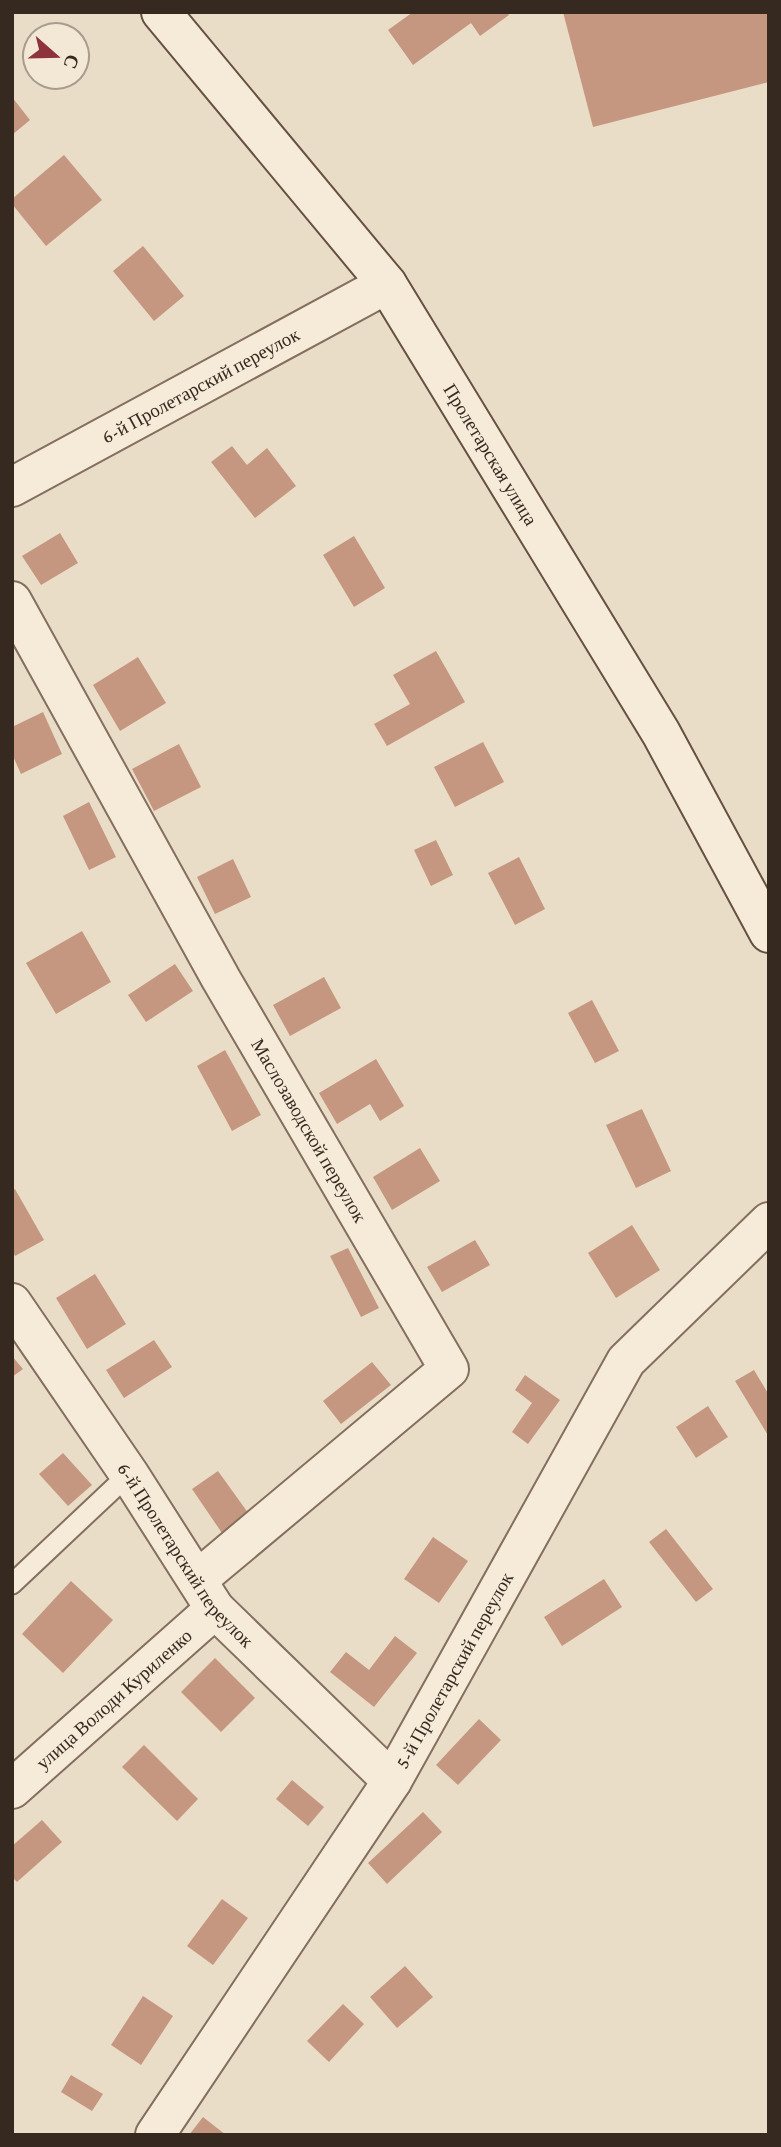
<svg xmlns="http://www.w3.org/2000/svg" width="781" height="2147" font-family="'Crimson Pro',serif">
<rect width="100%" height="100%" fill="#eaddc7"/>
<g fill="#c59780">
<polygon points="413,12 507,12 509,15 480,36 471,23 413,65 388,30"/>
<polygon points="563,12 769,12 769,82 593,127"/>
<polygon points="12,97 30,120 12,135"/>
<polygon points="64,155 102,200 46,246 12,204 12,199"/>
<polygon points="143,246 184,296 154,321 113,271"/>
<polygon points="232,446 247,465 267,448 296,486 255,518 211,462"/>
<polygon points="60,533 78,563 41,585 22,556"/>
<polygon points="354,536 385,588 354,607 323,555"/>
<polygon points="436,651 465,702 387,746 374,724 410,704 393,675"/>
<polygon points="138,657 166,703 120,731 93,685"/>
<polygon points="43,712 62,754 21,774 12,754 12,727"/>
<polygon points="483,742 504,782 455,807 434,767"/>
<polygon points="179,744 201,787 154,811 132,769"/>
<polygon points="89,802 116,857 89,870 63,816"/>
<polygon points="436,840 453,875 431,886 414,850"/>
<polygon points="519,857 545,909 515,925 488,873"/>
<polygon points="233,859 251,897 215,914 197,877"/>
<polygon points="82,931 111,982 56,1014 26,963"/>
<polygon points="175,964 193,991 146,1022 128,995"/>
<polygon points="324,977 341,1008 290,1036 273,1005"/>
<polygon points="592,1000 619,1051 595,1063 568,1013"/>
<polygon points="225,1050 261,1115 232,1131 197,1066"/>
<polygon points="376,1059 404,1106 380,1121 370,1104 337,1124 319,1093"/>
<polygon points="642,1109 671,1171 636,1188 606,1125"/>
<polygon points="420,1148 440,1181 392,1210 373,1177"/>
<polygon points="15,1189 44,1240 15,1256 12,1250 12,1191"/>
<polygon points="632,1225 660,1270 616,1298 588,1253"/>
<polygon points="475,1240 490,1265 442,1292 427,1267"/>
<polygon points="348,1248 379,1308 361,1317 330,1256"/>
<polygon points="95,1274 126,1324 87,1349 56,1298"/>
<polygon points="154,1340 172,1367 124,1398 106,1370"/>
<polygon points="12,1356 23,1369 12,1377"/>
<polygon points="372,1362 391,1385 341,1424 323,1401"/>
<polygon points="754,1370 769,1395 769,1437 735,1381"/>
<polygon points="525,1375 560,1400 528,1444 512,1432 532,1403 515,1390"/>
<polygon points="708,1406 728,1437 696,1458 676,1427"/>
<polygon points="63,1453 92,1485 68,1506 39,1474"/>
<polygon points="218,1471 251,1517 224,1536 192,1489"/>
<polygon points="666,1529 713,1589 696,1602 649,1542"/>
<polygon points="433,1537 468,1561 439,1603 404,1579"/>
<polygon points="604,1579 622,1607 562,1646 544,1617"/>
<polygon points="71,1581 113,1620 63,1673 22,1634"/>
<polygon points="395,1636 417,1653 374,1707 330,1672 346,1652 369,1670"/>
<polygon points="215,1658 255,1698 221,1732 181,1692"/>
<polygon points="479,1719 501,1740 458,1785 436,1765"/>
<polygon points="144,1745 198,1799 177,1821 122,1767"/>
<polygon points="292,1780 324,1807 308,1826 276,1799"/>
<polygon points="423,1812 442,1832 387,1884 368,1863"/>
<polygon points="42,1820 62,1842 17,1882 12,1877 12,1846"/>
<polygon points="222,1899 248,1918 213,1965 187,1946"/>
<polygon points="405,1966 433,1997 397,2028 370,1997"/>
<polygon points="143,1996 173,2016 141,2065 111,2045"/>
<polygon points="343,2004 364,2024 329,2062 307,2041"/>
<polygon points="71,2075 103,2094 92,2111 61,2092"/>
<polygon points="203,2117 226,2135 189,2135"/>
</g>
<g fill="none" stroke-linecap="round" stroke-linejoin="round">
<defs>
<polyline id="lane" points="12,1584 129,1474"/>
<g id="street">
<path id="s1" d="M12,487L387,284"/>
<path id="s2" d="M12,601L221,979L449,1369L197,1580"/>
<path id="s3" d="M12,1303L129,1474L215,1609L392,1781"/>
<path id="s4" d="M12,1789L215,1609"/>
<path id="s5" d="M155,2135L392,1781L626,1361L769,1222"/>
</g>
<g id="secondary">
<path id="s6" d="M161,12L387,284L661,733L769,933"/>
</g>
</defs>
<use href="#lane" stroke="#846f5e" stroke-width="23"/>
<use href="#street" stroke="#846f5e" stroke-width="42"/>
<use href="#secondary" stroke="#665041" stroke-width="42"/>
<use href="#lane" stroke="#f6ebd9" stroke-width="19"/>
<use href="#street" stroke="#f6ebd9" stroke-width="38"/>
<use href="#secondary" stroke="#f6ebd9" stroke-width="38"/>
</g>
<g text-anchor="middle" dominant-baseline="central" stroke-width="5" stroke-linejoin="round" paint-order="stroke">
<g font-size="19" fill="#362920" stroke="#f3e8d6">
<text stroke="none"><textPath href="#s1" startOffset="214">6-й Пролетарский переулок</textPath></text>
<text stroke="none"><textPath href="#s6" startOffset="553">Пролетарская улица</textPath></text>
<text stroke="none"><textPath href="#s2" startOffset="607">Маслозаводской переулок</textPath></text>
<text stroke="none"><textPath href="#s3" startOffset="306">6-й Пролетарский переулок</textPath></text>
<text stroke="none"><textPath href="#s5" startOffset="553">5-й Пролетарский переулок</textPath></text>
<text stroke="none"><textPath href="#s4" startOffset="136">улица Володи Куриленко</textPath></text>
</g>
</g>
<rect width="781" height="2147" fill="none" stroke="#362920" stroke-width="28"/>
<g transform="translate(56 56) rotate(110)"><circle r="33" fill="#f3e8d6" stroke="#a79c8d" stroke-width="2"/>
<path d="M0-5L12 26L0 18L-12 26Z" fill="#8e333b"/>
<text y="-10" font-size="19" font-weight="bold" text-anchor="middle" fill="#362920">С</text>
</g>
</svg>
